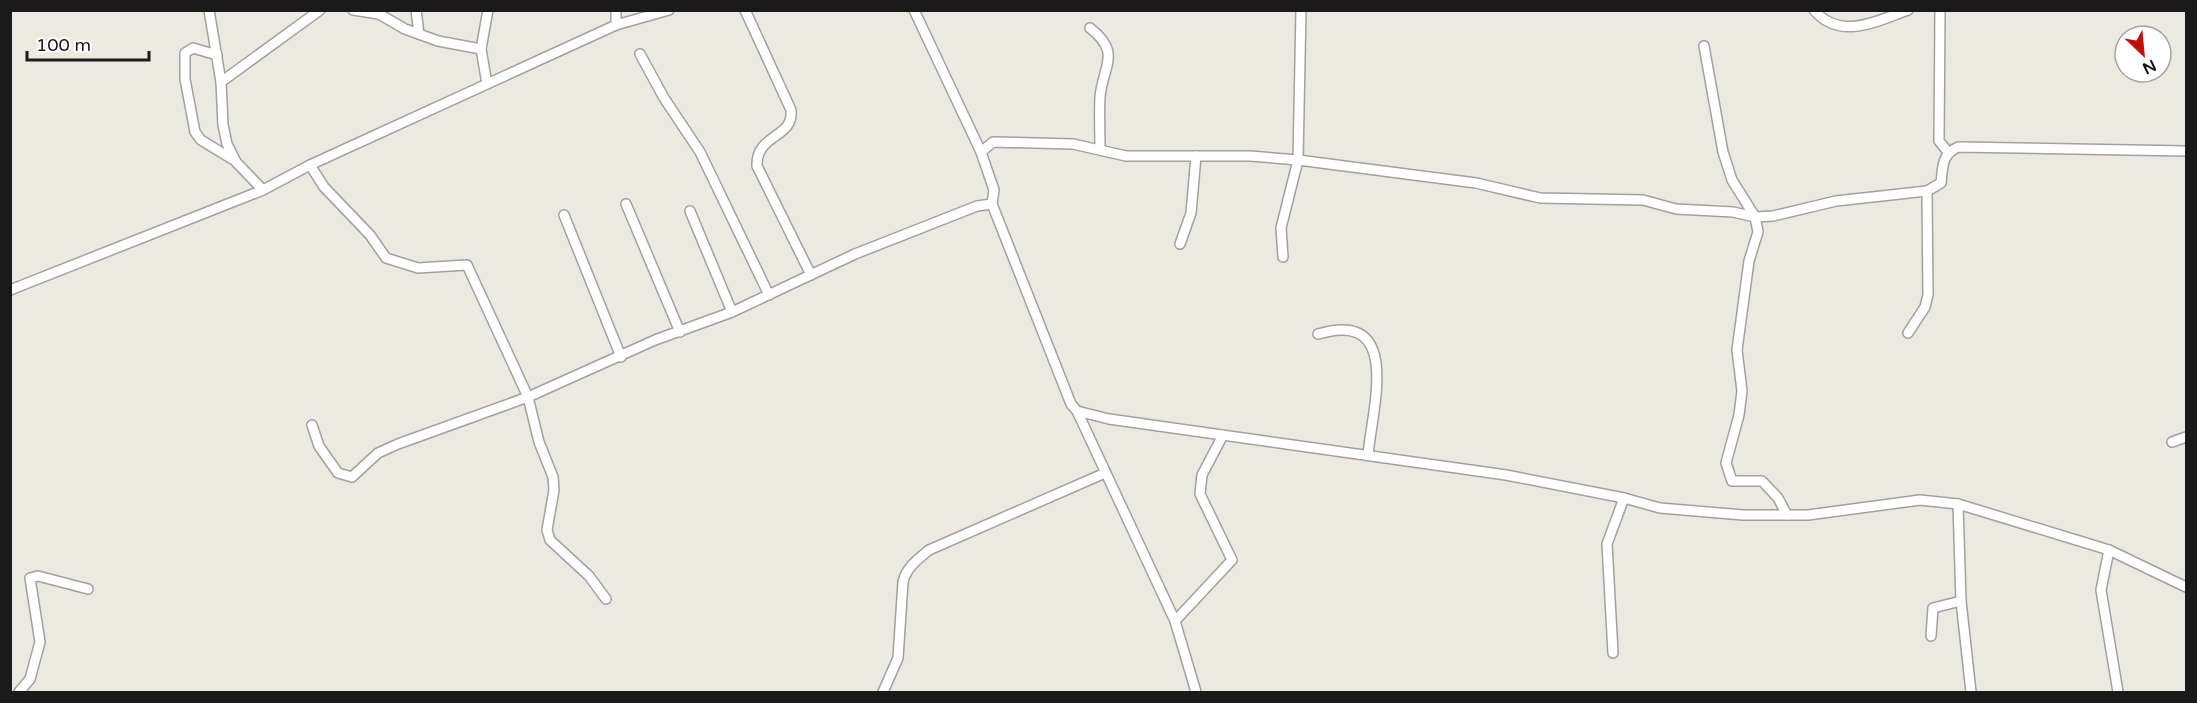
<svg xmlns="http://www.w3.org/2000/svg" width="2197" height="703" font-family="'Varela Round',sans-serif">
<rect width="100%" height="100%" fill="#ece9e0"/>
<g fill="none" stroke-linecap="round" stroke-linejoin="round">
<defs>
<g id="minor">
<polyline points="209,10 221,82 223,125 227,144 236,162 263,190"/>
<polyline points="353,10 379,14 405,29 438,41 481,49"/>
<polyline points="416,10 419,34"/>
<path d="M745,10L791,110C794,139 756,133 757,166L811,275"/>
<polyline points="914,10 981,152 994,190 992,204 1071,404 1077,411 1175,621 1196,692"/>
<path d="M1814,10C1840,41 1877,21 1908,10"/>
<polyline points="1940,10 1939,141 1948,152"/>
<polyline points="616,25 616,10"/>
<path d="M1090,28C1122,53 1103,65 1100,97C1099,114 1100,132 1100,150"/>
<polyline points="1704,46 1723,152 1732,180 1755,217 1758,232 1749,261 1737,350 1742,391 1739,415 1726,463 1732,481 1762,481 1778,498 1787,515"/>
<polyline points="640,54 664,98 700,152 769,295"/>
<polyline points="217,55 193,48 185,53 185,79 195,132 201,140 232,159"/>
<polyline points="221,82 320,10"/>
<polyline points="487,84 481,49 488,10"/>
<path d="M981,152L993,142L1073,144L1126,156H1250L1298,160L1476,183L1540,198L1643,200L1676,209L1733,212L1755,217L1773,216L1836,201L1927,191L1941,183C1943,167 1941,155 1958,147L2186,151"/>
<polyline points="310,165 324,187 370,235 386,258 418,268 467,265 528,397 539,442 553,477 554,490 547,530 550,540 589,576 606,599"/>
<polyline points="626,204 680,332"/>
<polyline points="690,211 732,312"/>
<polyline points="564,215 621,357"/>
<polyline points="1180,244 1191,213 1196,156"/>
<polyline points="1283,257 1281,228 1298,160 1301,10"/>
<polyline points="10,290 263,190 310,165 616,25 669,10"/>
<polyline points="1908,333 1925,307 1928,295 1927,191"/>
<path d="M1318,334C1402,309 1373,405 1368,454"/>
<polyline points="1077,411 1109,419 1506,475 1624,498 1660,508 1743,515 1808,515 1920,500 1958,504 2109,550 2186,587"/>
<polyline points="312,425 319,446 338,473 352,477 378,453 398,444 528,397 655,340 732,312 855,254 977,206 992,204"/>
<polyline points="2172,442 2186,437"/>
<polyline points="1958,504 1961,601 1971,692"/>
<polyline points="2109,550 2101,590 2118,692"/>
<polyline points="1175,621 1232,560 1200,494 1202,475 1223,435"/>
<polyline points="1931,636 1933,608 1961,601"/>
<polyline points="1613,653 1607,544 1624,498"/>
<polyline points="19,692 30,679 40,642 30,578 38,576 88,589"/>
<path d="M883,692L898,658L903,582C906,568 918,559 929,550L1105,473"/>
</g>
</defs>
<use href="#minor" stroke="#a1a1a1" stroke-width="12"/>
<use href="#minor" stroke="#fff" stroke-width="9"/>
</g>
<rect width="2197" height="703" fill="none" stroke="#1a1a1a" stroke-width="24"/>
<g transform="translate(2143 54) rotate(154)"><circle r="28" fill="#ffffff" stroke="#a3a3a3" stroke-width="1.5"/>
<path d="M0-4.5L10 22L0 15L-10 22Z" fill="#c11104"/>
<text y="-9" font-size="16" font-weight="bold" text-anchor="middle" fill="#1a1a1a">N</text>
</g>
<path d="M27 51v9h122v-9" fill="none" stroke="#1a1a1a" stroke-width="3"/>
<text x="36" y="51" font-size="18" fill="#1a1a1a" stroke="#ffffff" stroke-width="4.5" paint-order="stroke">100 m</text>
</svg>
